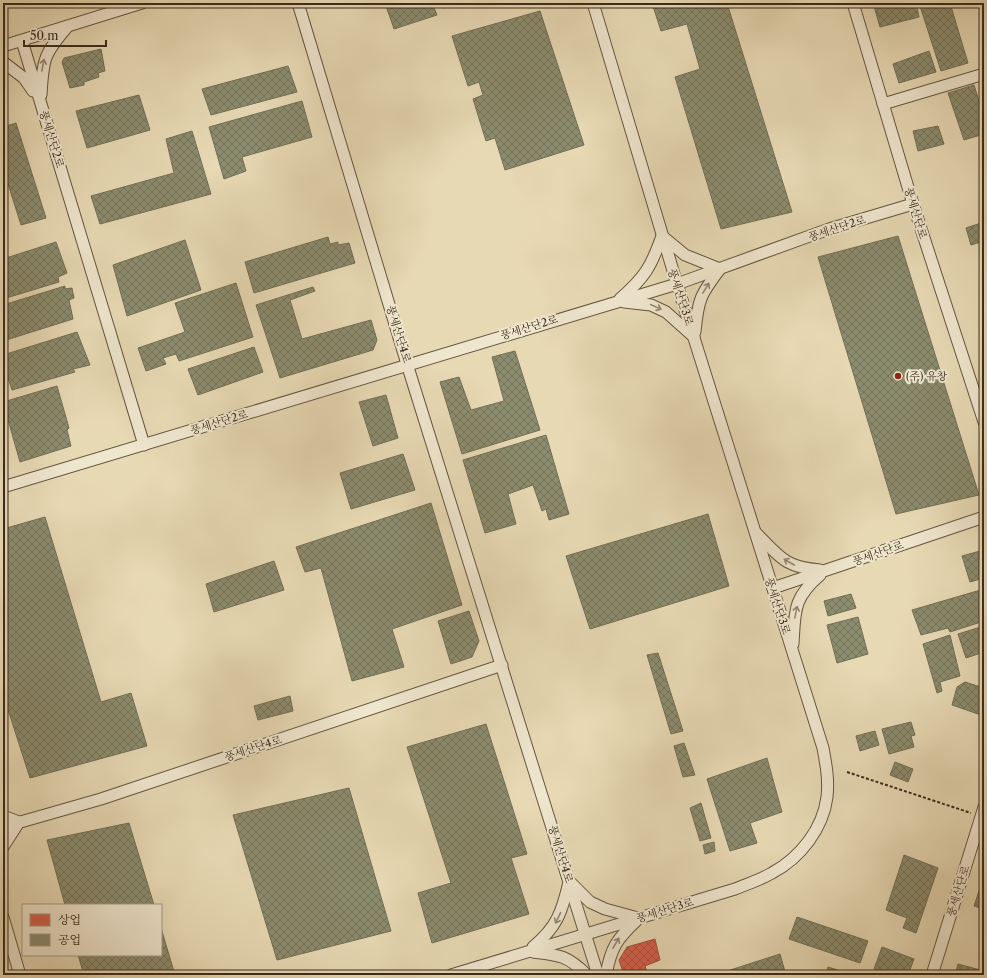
<svg xmlns="http://www.w3.org/2000/svg" width="987" height="978" font-family="'Libre Caslon Text','Noto Serif KR',serif">
<defs>
<pattern id="shops-cross-hatch" width="8" height="8" patternUnits="userSpaceOnUse"><rect width="8" height="8" fill="#d6604d"/><path d="M0 0l8 8M0 8l8-8" fill="none" stroke="#af4f3f"/></pattern>
<pattern id="industry-cross-hatch" width="8" height="8" patternUnits="userSpaceOnUse"><rect width="8" height="8" fill="#8c8c6e"/><path d="M0 0l8 8M0 8l8-8" fill="none" stroke="#73735a"/></pattern>
</defs>
<rect width="100%" height="100%" fill="#e7d9b4"/>
<filter id="stains"><feTurbulence type="fractalNoise" baseFrequency=".005" numOctaves="4"/><feColorMatrix values="0 0 0 0 .2 0 0 0 0 .09 0 0 0 0 .02 0 0 0 .5 -.17"/></filter>
<radialGradient id="worn" r=".72"><stop offset=".6" stop-color="#630" stop-opacity="0"/><stop offset="1" stop-color="#630" stop-opacity=".3"/></radialGradient>
<polygon fill="url(#shops-cross-hatch)" stroke="#a7503e" points="655,939 660,960 645,966 648,975 624,975 619,960 627,947"/>
<g fill="url(#industry-cross-hatch)" stroke="#736f55">
<polygon points="385,3 432,3 437,15 394,29"/>
<polygon points="442,3 460,3 443,8"/>
<polygon points="652,3 727,3 792,212 721,229 675,77 700,69 687,24 661,31"/>
<polygon points="886,3 916,3 919,17 880,27 874,6"/>
<polygon points="919,3 950,3 968,63 941,71"/>
<polygon points="540,11 584,145 505,170 495,138 486,141 473,99 483,95 479,82 468,86 452,36"/>
<polygon points="101,49 105,71 98,73 99,77 84,82 84,85 70,88 62,62 64,58"/>
<polygon points="929,51 936,72 899,83 893,64"/>
<polygon points="288,66 297,92 211,115 202,89"/>
<polygon points="974,85 984,117 984,134 964,140 948,93"/>
<polygon points="139,95 150,130 87,148 76,111"/>
<polygon points="302,101 312,137 242,157 246,171 224,179 209,127"/>
<polygon points="16,123 46,218 21,225 3,168 3,127"/>
<polygon points="938,126 944,144 918,151 913,131"/>
<polygon points="192,131 211,194 100,224 91,196 174,173 166,139"/>
<polygon points="984,222 984,241 971,245 966,228"/>
<polygon points="898,236 979,495 896,514 818,257"/>
<polygon points="328,237 330,244 338,242 338,245 349,243 355,263 254,293 245,262"/>
<polygon points="185,240 201,290 127,316 113,265"/>
<polygon points="56,242 67,273 58,277 59,282 3,299 3,259"/>
<polygon points="236,283 253,337 179,361 176,354 163,358 166,364 146,371 138,348 185,332 175,303"/>
<polygon points="65,286 65,289 72,288 74,298 69,300 73,319 3,341 3,305"/>
<polygon points="313,287 315,291 290,300 302,339 371,320 377,340 373,350 280,378 256,305"/>
<polygon points="77,332 90,365 73,369 75,372 12,390 3,363 3,355"/>
<polygon points="254,347 263,372 198,395 188,369"/>
<polygon points="515,351 540,430 462,454 440,382 459,377 471,410 504,401 492,357"/>
<polygon points="57,386 69,428 67,430 71,446 20,462 3,402"/>
<polygon points="386,395 398,438 373,446 359,402"/>
<polygon points="546,435 569,514 549,520 546,509 542,511 533,485 508,494 516,524 485,533 463,460"/>
<polygon points="403,454 415,490 351,509 340,473"/>
<polygon points="431,503 462,605 392,629 404,667 352,681 321,568 305,572 296,547"/>
<polygon points="708,514 729,586 590,629 566,556"/>
<polygon points="45,517 101,702 131,693 147,746 30,778 3,694 3,529"/>
<polygon points="980,551 984,563 984,578 970,582 962,556"/>
<polygon points="274,561 284,590 214,612 206,584"/>
<polygon points="984,589 984,621 950,632 948,628 921,635 912,610"/>
<polygon points="851,594 856,608 828,616 824,601"/>
<polygon points="469,611 479,641 472,657 451,664 438,621"/>
<polygon points="858,617 868,654 837,663 827,625"/>
<polygon points="984,626 984,652 966,658 958,634"/>
<polygon points="950,635 960,676 940,682 942,691 937,693 923,644"/>
<polygon points="658,653 683,731 671,734 647,655"/>
<polygon points="965,682 984,688 984,716 952,705 957,687"/>
<polygon points="290,696 293,711 258,720 254,706"/>
<polygon points="911,722 915,735 911,736 914,747 889,754 882,729"/>
<polygon points="486,724 527,854 511,858 529,914 432,943 418,893 451,883 407,747"/>
<polygon points="875,731 879,745 860,751 856,736"/>
<polygon points="684,743 695,775 683,777 674,746"/>
<polygon points="767,758 782,812 750,823 757,843 730,851 707,779"/>
<polygon points="895,762 913,769 908,782 890,775"/>
<polygon points="349,788 391,931 277,960 233,815"/>
<polygon points="701,803 711,838 700,841 690,808"/>
<polygon points="129,823 154,905 65,905 47,840"/>
<polygon points="714,842 715,851 705,854 703,845"/>
<polygon points="904,855 938,868 916,933 903,928 907,918 886,910"/>
<polygon points="984,876 984,909 974,906"/>
<polygon points="797,917 868,941 860,963 789,939"/>
<polygon points="161,928 175,975 84,975 78,955 161,955"/>
<polygon points="882,947 914,959 908,975 891,975 874,969"/>
<polygon points="780,954 786,975 722,975 721,973"/>
<polygon points="958,964 984,971 984,975 955,975"/>
<polygon points="828,967 853,975 826,975"/>
</g>
<g fill="none" stroke-linecap="round" stroke-linejoin="round">
<defs>
<g id="minor">
<polyline points="298,3 407,364 598,975"/>
<polyline points="853,3 913,204 984,422"/>
<polyline points="22,41 144,445"/>
<polyline points="3,46 142,3"/>
<polyline points="3,62 24,78 33,91"/>
<path d="M41,95C43,58 44,54 68,26"/>
<polyline points="883,104 984,74"/>
<path d="M620,299C645,277 651,267 662,236L685,255L720,269C700,295 698,300 695,332"/>
<polyline points="624,302 651,305 666,312 694,337"/>
<polyline points="3,487 677,284 829,229 913,204"/>
<path d="M756,533C780,557 784,567 820,570"/>
<polyline points="773,588 984,517"/>
<path d="M793,644C795,611 793,598 820,575"/>
<polyline points="3,816 19,822 3,847"/>
<polyline points="3,827 101,799 502,665"/>
<polyline points="570,882 590,902 605,909 638,918"/>
<polyline points="3,917 20,975"/>
<path d="M533,947C557,927 562,912 569,882"/>
<path d="M533,952C559,955 567,955 587,975"/>
<path d="M451,975L735,889C747,884 760,880 772,873C800,858 823,829 827,797C829,780 826,764 823,748L677,284L593,3"/>
<path d="M606,975C611,947 617,939 637,920"/>
<polyline points="932,975 984,807"/>
</g>
</defs>
<use href="#minor" stroke="#655641" stroke-width="13"/>
<polyline stroke="#3a2b1b" stroke-width="2" stroke-dasharray="3 2" stroke-linecap="butt" points="847,772 971,813"/>
<use href="#minor" stroke="#efe6ce" stroke-width="11"/>
</g>
<defs><path id="oneway-shaft" d="M-6 0H5M1.5-3L5.5 0L1.5 3" fill="none" stroke-width="1.6" stroke-linecap="round" stroke-linejoin="round"/></defs>
<g stroke="#948874">
<use href="#oneway-shaft" transform="translate(43 65) rotate(-79)"/>
<use href="#oneway-shaft" transform="translate(706 288) rotate(-58)"/>
<use href="#oneway-shaft" transform="translate(656 307) rotate(25)"/>
<use href="#oneway-shaft" transform="translate(789 562) rotate(-150)"/>
<use href="#oneway-shaft" transform="translate(796 612) rotate(-79)"/>
<use href="#oneway-shaft" transform="translate(558 918) rotate(116)"/>
<use href="#oneway-shaft" transform="translate(616 943) rotate(-59)"/>
</g>
<circle fill="#8f2418" stroke="#efe6ce" stroke-width="1.5" cx="898" cy="376" r="4"/>
<g text-anchor="middle" dominant-baseline="central" stroke-width="4" stroke-linejoin="round" paint-order="stroke">
<g font-size="11" fill="#3a2b1b" stroke="#efe6ce">
<text transform="translate(52 139) rotate(73)">풍세산단2로</text>
<text transform="translate(916 213) rotate(73)">풍세산단로</text>
<text transform="translate(837 228) rotate(-18)">풍세산단2로</text>
<text transform="translate(681 297) rotate(72)">풍세산단3로</text>
<text transform="translate(529 327) rotate(-17)">풍세산단2로</text>
<text transform="translate(399 334) rotate(73)">풍세산단4로</text>
<text transform="translate(219 422) rotate(-17)">풍세산단2로</text>
<text transform="translate(878 553) rotate(-19)">풍세산단로</text>
<text transform="translate(778 606) rotate(72)">풍세산단3로</text>
<text transform="translate(253 748) rotate(-18)">풍세산단4로</text>
<text transform="translate(561 854) rotate(73)">풍세산단4로</text>
<text transform="translate(958 891) rotate(-73)">풍세산단로</text>
<text transform="translate(665 910) rotate(-17)">풍세산단3로</text>
</g>
<g font-size="11" fill="#3a2b1b" stroke="#efe6ce" text-anchor="start">
<text x="906" y="376">(주) 유창</text>
</g>
</g>
<rect width="987" height="978" fill="none" stroke="#e7d9b4" stroke-width="16"/>
<rect x="4" y="4" width="979" height="970" fill="none" stroke="#3a2b1b" stroke-width="2"/>
<rect x="8" y="8" width="971" height="962" fill="none" stroke="#3a2b1b"/>
<rect x="22" y="904" width="140" height="52" fill="#efe6ce" stroke="#a79b86"/>
<rect x="30" y="914" width="20" height="12" fill="#d6604d" stroke="#a79b86"/>
<text x="58" y="924" font-size="12" fill="#3a2b1b">상업</text>
<rect x="30" y="934" width="20" height="12" fill="#8c8c6e" stroke="#a79b86"/>
<text x="58" y="944" font-size="12" fill="#3a2b1b">공업</text>
<path d="M24 40v6h82v-6" fill="none" stroke="#3a2b1b" stroke-width="2"/>
<text x="30" y="40" font-size="12" fill="#3a2b1b" stroke="#efe6ce" stroke-width="3" paint-order="stroke">50 m</text>
<rect width="100%" height="100%" filter="url(#stains)"/>
<rect width="100%" height="100%" fill="url(#worn)"/>
</svg>
